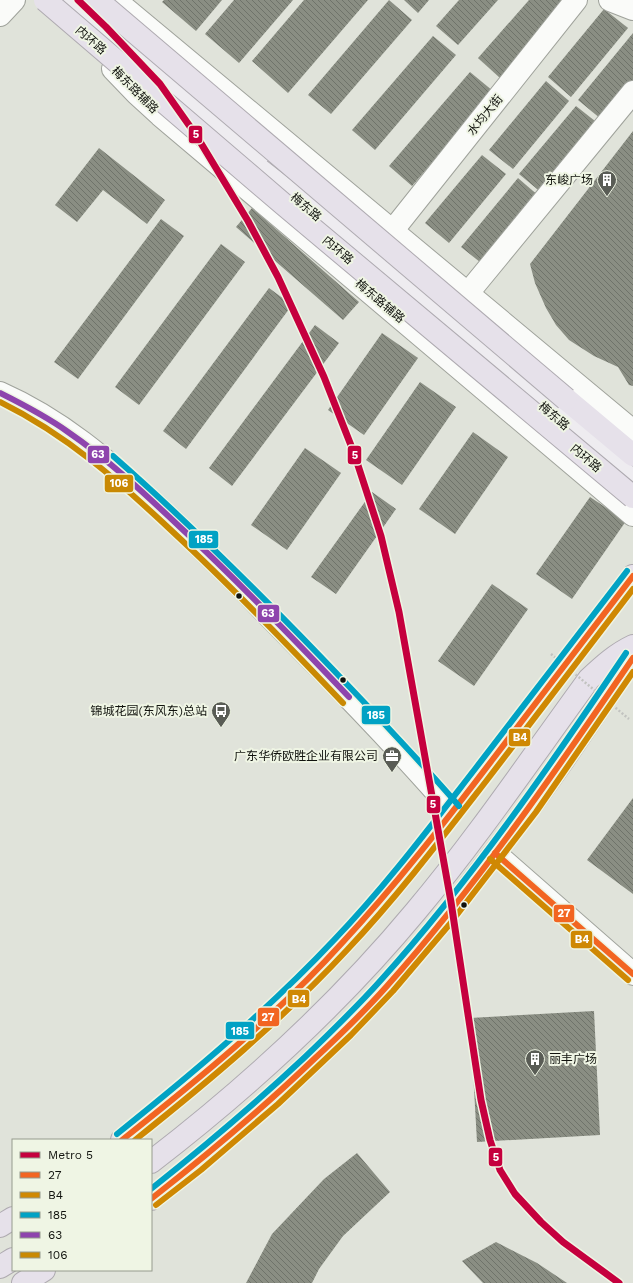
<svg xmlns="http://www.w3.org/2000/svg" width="633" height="1283" font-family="'Work Sans','Noto Sans SC',sans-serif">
<defs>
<pattern id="building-back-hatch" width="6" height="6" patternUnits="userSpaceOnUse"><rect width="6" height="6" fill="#8a8e83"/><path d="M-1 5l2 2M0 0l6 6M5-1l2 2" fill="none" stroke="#6f736a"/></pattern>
</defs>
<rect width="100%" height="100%" fill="#e0e3da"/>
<g fill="url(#building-back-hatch)">
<polygon points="164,0 222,0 196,31 162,2"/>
<polygon points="234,0 293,0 239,63 205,34"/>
<polygon points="304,0 368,0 288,93 252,61"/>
<polygon points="389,0 412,20 331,114 308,95"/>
<polygon points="404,0 429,0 418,13"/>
<polygon points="459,0 498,0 458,45 436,26"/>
<polygon points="529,0 569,0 500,78 478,58"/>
<polygon points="604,9 628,28 571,97 548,77"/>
<polygon points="633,33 633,81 601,119 578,100"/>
<polygon points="433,36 456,55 375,150 352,130"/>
<polygon points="470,72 493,91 412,186 389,166"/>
<polygon points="546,81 569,101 513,169 489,150"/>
<polygon points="576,106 600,125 543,194 519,174"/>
<polygon points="633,131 633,386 629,385 618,367 594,356 569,340 556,325 546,308 535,283 530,264"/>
<polygon points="99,148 165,200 147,224 103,190 77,222 55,205"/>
<polygon points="482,155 506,174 449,243 425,223"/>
<polygon points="518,178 541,198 485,266 461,247"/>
<polygon points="252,208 359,302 343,320 236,227"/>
<polygon points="161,219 184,236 78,379 54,362"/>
<polygon points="221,244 245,262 139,405 115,387"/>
<polygon points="269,288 292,305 186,449 163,431"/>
<polygon points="315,325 339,343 232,486 209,468"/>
<polygon points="382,333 418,358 364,435 328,410"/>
<polygon points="420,382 456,407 402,485 366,460"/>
<polygon points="473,432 508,457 455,534 419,509"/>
<polygon points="305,448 341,473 287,550 251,525"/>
<polygon points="372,492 396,509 336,594 311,577"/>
<polygon points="590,497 626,521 572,599 536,574"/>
<polygon points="492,584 528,609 474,686 438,661"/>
<polygon points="633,798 633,894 587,860"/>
<polygon points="594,1011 600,1135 477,1142 470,1018"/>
<polygon points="357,1153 390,1192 343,1236 319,1269 312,1283 246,1283 272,1234 324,1179"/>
<polygon points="496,1242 537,1263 567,1283 483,1283 462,1261"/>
</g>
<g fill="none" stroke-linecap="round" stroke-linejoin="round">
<defs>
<g id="minor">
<polyline points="115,0 633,431"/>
<polyline points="610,0 633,9"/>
<polyline points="0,15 14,0"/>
<polyline points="113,69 137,94 160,115 633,515"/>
<polyline points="393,230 576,0"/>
<polyline points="468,293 633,92"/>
<path d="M0,393C61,420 107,460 156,505C193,540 230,575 265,612C329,677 393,742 453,811"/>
<polyline points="495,853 633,974"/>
</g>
<g id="major">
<polyline points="68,0 106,32 259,154"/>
<polyline points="237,152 292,195 633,481"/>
</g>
<g id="highway">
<polyline points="566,399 633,455"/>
<path d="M122,1140C190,1086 258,1031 319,968C380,906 433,837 486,768C535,704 584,640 633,576"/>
<path d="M151,1162C247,1088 338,1005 416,911C478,837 532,757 589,679C603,666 616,654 633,646"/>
<polyline points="151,1199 196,1164 273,1098 346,1029 387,986 443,920 530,807 564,759 633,658"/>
<polyline points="0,1226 13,1218"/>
<polyline points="0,1267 13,1259"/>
<polyline points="23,1283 44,1270"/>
</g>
</defs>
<use href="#minor" stroke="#9fa29b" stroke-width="24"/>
<use href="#major" stroke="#aeaab0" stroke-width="24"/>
<use href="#highway" stroke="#aeaab0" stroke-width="24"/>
<use href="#minor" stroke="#fafbf9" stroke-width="22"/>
<use href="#major" stroke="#eeecf0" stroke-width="22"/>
<use href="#highway" stroke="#e6e1ea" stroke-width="22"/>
<defs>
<g id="highway-bridge">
<polyline points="45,0 282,203 633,497"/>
<polyline points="97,0 566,399"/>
</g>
</defs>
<use href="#highway-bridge" stroke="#aeaab0" stroke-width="24" stroke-linecap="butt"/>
<polyline stroke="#c2c3c0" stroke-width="2.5" stroke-dasharray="2 2" stroke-linecap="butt" points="551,654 629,719"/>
<use href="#highway-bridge" stroke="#e6e1ea" stroke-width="22"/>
<defs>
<g id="bus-1">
<polyline points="495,853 633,974"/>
<path d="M122,1140C199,1079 276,1016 342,943C396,885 445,822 493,759C540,698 586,637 633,576"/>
<path d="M151,1199C207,1155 261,1110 312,1061C338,1037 364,1012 387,986C478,884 556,771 633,658"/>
</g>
<g id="bus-2">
<polyline points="490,859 628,980"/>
<path d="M135,1140C209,1081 282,1020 347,950C397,897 442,838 487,780C536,716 584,653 633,589"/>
<polyline points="156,1205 201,1170 278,1104 351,1035 393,991 449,925 536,812 633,672"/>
</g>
<g id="bus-3">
<path d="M113,456C185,519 253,587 319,655C367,705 414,754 459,806"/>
<path d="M117,1134C193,1073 267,1011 334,940C385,887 430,827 475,769C526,703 576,637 627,571"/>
<path d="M151,1189C204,1147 256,1103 305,1057C331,1032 357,1007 381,980C472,879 550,766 626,653"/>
</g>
<path id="bus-4" d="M0,393C24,405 47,417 68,432C109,460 145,494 181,528C239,582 294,639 349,697"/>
<path id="bus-5" d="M0,402C67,435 120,482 174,533C232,587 288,645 343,703"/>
</defs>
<use href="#bus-1" stroke="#eff5e4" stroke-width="9"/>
<use href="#bus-2" stroke="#eff5e4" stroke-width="9"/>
<use href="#bus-3" stroke="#eff5e4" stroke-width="9"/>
<use href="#bus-4" stroke="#eff5e4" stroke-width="9"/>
<use href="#bus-5" stroke="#eff5e4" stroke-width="9"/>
<use href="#bus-1" stroke="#f26522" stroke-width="6"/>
<use href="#bus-2" stroke="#cf8803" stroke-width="6"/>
<use href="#bus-3" stroke="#01a2c4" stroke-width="6"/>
<use href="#bus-4" stroke="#8e44ad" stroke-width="6"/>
<use href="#bus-5" stroke="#c98903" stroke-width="6"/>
<defs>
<polyline id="metro-1" points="78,0 106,27 160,84 196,135 248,221 278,277 324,377 354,453 381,536 399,612 451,902 481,1100 490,1140 500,1170 515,1194 541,1222 563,1242 619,1283"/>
</defs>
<use href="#metro-1" stroke="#eff5e4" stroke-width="10"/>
<use href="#metro-1" stroke="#c5003e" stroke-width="7"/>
</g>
<defs>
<symbol id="building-pin" viewBox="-11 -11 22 30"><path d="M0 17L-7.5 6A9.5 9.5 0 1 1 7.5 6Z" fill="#595c55" stroke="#eff5e4"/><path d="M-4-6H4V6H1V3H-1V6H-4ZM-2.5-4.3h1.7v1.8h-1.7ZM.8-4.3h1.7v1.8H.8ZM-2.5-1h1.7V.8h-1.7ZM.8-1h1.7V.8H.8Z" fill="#fff"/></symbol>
<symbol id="bus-pin" viewBox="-11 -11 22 30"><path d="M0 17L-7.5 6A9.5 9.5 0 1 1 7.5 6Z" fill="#595c55" stroke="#eff5e4"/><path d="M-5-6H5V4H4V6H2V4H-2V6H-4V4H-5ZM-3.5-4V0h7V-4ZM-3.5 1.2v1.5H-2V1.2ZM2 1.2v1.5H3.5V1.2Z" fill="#fff"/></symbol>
<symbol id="office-pin" viewBox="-11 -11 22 30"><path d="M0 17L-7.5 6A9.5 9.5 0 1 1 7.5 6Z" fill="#595c55" stroke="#eff5e4"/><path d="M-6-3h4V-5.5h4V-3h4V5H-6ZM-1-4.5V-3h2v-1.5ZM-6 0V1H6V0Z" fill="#fff"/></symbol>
</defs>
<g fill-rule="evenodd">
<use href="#building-pin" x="596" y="169" width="22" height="30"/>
<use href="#bus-pin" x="210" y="700" width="22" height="30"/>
<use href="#office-pin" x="381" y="745" width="22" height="30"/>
<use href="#building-pin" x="524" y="1048" width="22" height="30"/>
</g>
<g fill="#11130e" stroke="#eff5e4" stroke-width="1.5">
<circle cx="239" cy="596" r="3.5"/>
<circle cx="343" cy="680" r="3.5"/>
<circle cx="464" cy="905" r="3.5"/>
</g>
<g text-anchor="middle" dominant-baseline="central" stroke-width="4" stroke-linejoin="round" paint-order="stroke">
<g font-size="12" fill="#11130e" stroke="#eff5e4">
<text transform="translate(91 40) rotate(41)">内环路</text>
<text transform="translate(135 90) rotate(45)">梅东路辅路</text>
<text transform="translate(485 115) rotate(-51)">水均大街</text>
<text transform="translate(306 207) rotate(40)">梅东路</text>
<text transform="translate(338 250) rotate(40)">内环路</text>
<text transform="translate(380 301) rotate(40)">梅东路辅路</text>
<text transform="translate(554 416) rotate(40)">梅东路</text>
<text transform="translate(586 458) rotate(40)">内环路</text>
</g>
<g font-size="12" fill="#11130e" stroke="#eff5e4" text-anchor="end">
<text x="593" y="180">东峻广场</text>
<text x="207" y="711">锦城花园(东风东)总站</text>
<text x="378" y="756">广东华侨欧胜企业有限公司</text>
<text x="549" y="1059" text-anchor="start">丽丰广场</text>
</g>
</g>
<g stroke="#eff5e4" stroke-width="1.5">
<rect x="188" y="125" width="15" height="19" rx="4" fill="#c5003e"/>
<rect x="87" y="445" width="23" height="19" rx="4" fill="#8e44ad"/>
<rect x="347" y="445" width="15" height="20" rx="4" fill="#c5003e"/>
<rect x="104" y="474" width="30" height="19" rx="4" fill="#c98903"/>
<rect x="188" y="530" width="31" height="19" rx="4" fill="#01a2c4"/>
<rect x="257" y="604" width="23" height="19" rx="4" fill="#8e44ad"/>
<rect x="361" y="705" width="30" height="20" rx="4" fill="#01a2c4"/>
<rect x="508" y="728" width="23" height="19" rx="4" fill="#cf8803"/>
<rect x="426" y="795" width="15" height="19" rx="4" fill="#c5003e"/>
<rect x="553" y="904" width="22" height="19" rx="4" fill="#f26522"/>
<rect x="570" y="930" width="23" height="19" rx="4" fill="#cf8803"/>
<rect x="287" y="989" width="23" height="19" rx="4" fill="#cf8803"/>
<rect x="257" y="1007" width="23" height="20" rx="4" fill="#f26522"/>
<rect x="225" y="1021" width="30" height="19" rx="4" fill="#01a2c4"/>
<rect x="488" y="1147" width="15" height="20" rx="4" fill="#c5003e"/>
</g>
<g font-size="11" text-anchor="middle" font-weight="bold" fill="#fff">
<text x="196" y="138">5</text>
<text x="98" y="458">63</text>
<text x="355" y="459">5</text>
<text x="119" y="487">106</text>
<text x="204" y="543">185</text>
<text x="268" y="617">63</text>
<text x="376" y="719">185</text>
<text x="520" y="741">B4</text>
<text x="433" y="808">5</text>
<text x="564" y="917">27</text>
<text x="582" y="943">B4</text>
<text x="299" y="1003">B4</text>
<text x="268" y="1021">27</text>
<text x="240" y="1035">185</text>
<text x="496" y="1161">5</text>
</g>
<rect x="12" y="1139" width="140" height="132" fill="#eff5e4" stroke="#969b8e"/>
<rect x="20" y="1152" width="20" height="6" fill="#c5003e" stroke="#969b8e"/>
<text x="48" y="1159" font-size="12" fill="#11130e">Metro 5</text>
<rect x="20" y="1172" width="20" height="6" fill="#f26522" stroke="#969b8e"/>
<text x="48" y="1179" font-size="12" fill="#11130e">27</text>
<rect x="20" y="1192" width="20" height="6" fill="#cf8803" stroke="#969b8e"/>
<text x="48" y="1199" font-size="12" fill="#11130e">B4</text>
<rect x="20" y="1212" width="20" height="6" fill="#01a2c4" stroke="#969b8e"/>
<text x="48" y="1219" font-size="12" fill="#11130e">185</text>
<rect x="20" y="1232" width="20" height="6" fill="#8e44ad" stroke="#969b8e"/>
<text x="48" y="1239" font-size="12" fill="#11130e">63</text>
<rect x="20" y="1252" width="20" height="6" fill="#c98903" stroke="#969b8e"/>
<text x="48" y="1259" font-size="12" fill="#11130e">106</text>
</svg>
